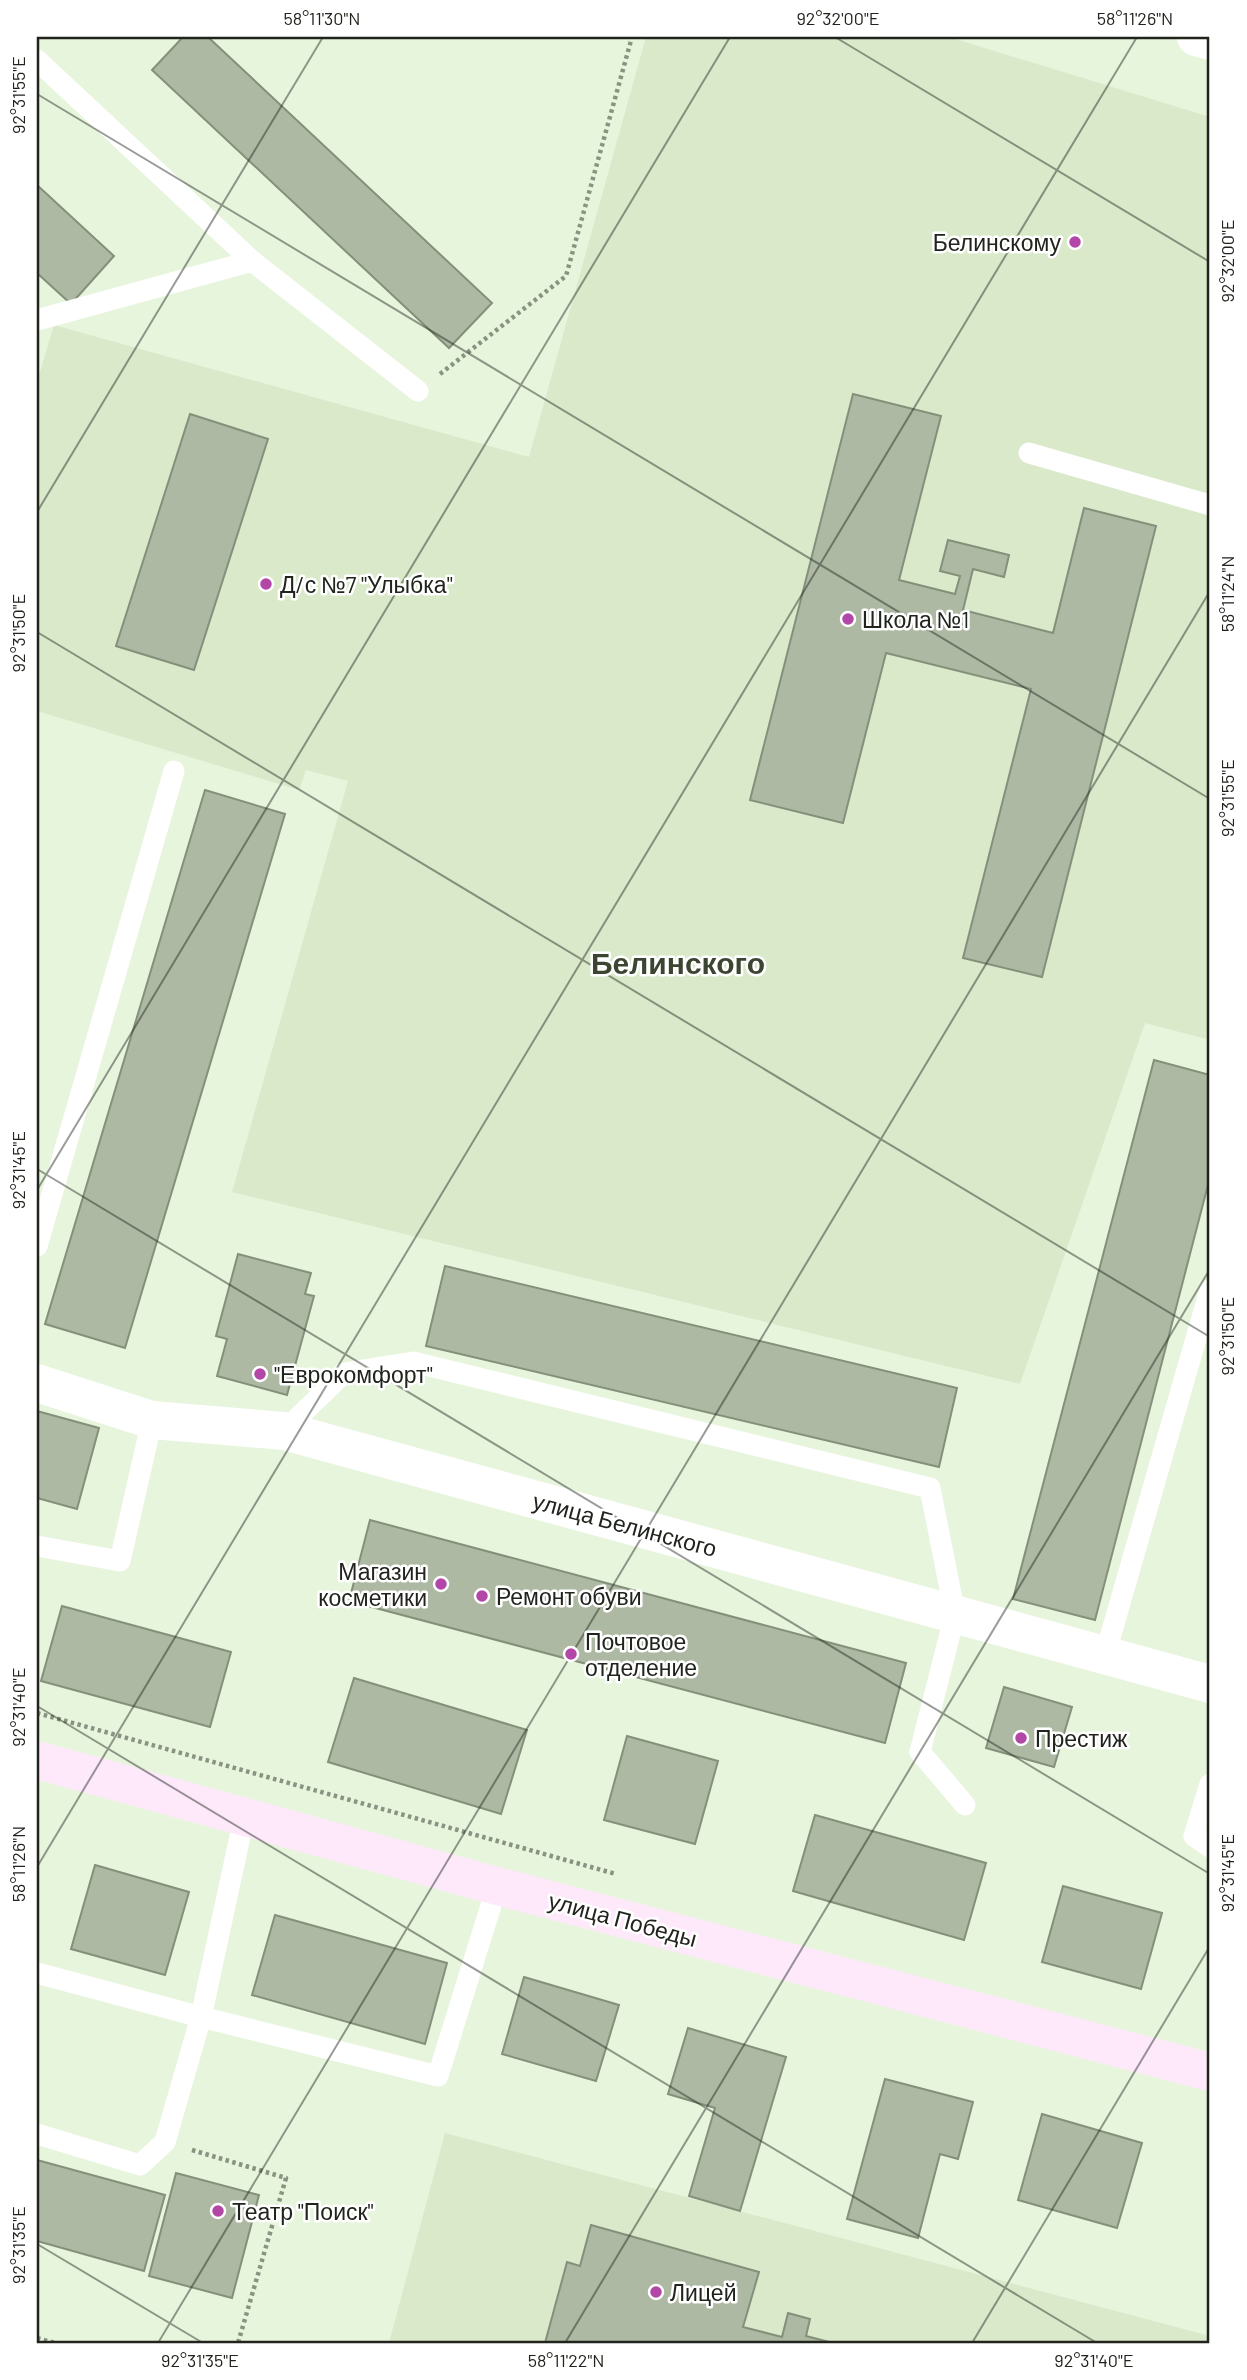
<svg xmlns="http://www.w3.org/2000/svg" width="1247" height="2380" font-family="Barlow,sans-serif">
<rect width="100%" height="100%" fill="#e8f5dd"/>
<g fill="#d9e9ca">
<polygon points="646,37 949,37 1210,117 1210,1040 1145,1023 1020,1384 232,1192 348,781 306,770 299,790 37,711 37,382 54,325 529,457"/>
<polygon points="445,2133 1210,2336 1210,2343 389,2343"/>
</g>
<g fill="#adb9a2" stroke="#85907b" stroke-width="2">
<polygon points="183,37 208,37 492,303 449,348 152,70"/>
<polygon points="37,185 114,256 71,304 37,273"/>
<polygon points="853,394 941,416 899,580 955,594 960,576 940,571 948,540 1009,555 1004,577 973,569 963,610 1053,633 1084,508 1156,526 1042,977 963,958 1031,689 886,653 843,823 750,800"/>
<polygon points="190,414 268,439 194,670 116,646"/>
<polygon points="205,790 285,814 125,1348 45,1324"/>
<polygon points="1154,1060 1210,1075 1210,1177 1095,1620 1013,1599"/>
<polygon points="238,1254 311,1273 305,1294 314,1296 287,1395 217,1376 227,1339 216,1336"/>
<polygon points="445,1266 957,1388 939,1467 426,1346"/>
<polygon points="37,1411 99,1428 77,1509 37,1498"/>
<polygon points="370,1520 906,1663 885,1743 349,1601"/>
<polygon points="62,1606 231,1652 210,1727 41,1681"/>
<polygon points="354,1678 527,1730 501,1814 328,1762"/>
<polygon points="1004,1687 1072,1707 1054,1767 986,1748"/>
<polygon points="627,1736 718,1761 695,1844 604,1820"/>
<polygon points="815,1815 986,1863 964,1940 793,1891"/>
<polygon points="95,1865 189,1892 165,1975 71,1949"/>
<polygon points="1063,1886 1162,1913 1141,1989 1042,1962"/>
<polygon points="275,1915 447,1963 425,2044 252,1995"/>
<polygon points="524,1977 619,2005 596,2081 502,2054"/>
<polygon points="688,2028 786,2057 740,2211 689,2196 715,2108 668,2094"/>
<polygon points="885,2079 973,2102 958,2159 940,2154 918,2238 847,2219"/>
<polygon points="1042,2114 1142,2143 1117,2228 1018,2200"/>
<polygon points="37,2160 165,2195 144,2271 37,2241"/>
<polygon points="176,2173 259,2195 232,2298 149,2276"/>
<polygon points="591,2225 759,2272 743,2327 782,2337 788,2313 810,2319 806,2336 833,2343 545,2343 567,2262 580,2266"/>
</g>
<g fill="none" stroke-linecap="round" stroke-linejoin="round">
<g stroke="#8a9382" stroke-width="4.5" stroke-dasharray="3.5 3.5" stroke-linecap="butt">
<polyline points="440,374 566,276 632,37"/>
<polyline points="37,1713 616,1874"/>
<polyline points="192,2150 286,2178 238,2343"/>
<polyline points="37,2338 55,2343"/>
</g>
<g stroke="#fff" stroke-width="21">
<polyline points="37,60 252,261 37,320"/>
<polyline points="252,261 418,391"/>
<polyline points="1029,453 1210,505"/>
<polyline points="37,1246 174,771"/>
<polyline points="284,1431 344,1373 413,1362 930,1488 955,1614 920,1752 965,1805"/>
<polyline points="37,1546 120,1561 152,1420"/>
<polyline points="1105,1655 1210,1290"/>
<polyline points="1210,1784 1194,1836 1210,1847"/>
<polyline points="37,1973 201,2017 438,2076 497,1886"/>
<polyline points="37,2134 140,2165 165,2142 201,2017 244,1818"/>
</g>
<g stroke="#fff" stroke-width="38">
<polyline points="1196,37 1210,41"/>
<polyline points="37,1383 152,1420 284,1431 1210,1684"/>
</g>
<polyline stroke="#fee9fb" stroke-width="38" points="37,1760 497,1886 1210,2072"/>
</g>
<path fill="none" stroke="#20241c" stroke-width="2" stroke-opacity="0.45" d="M835,37L1210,262M37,94L1210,799M37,512L323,37M37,632L1210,1337M37,1169L1210,1874M37,1190L730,37M37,1706L1097,2343M37,1867L1137,37M37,2244L203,2343M158,2343L1210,591M565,2343L1210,1269M972,2343L1210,1946"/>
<g fill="#b247a8" stroke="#fff" stroke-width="2.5">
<circle cx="1075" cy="242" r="7"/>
<circle cx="266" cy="584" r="7"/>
<circle cx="848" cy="619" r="7"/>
<circle cx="260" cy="1374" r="7"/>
<circle cx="441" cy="1584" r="7"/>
<circle cx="482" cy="1596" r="7"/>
<circle cx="571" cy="1654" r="7"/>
<circle cx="1021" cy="1738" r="7"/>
<circle cx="218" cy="2211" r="7"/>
<circle cx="656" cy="2292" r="7"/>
</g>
<g text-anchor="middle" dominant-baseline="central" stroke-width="5" stroke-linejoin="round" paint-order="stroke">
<g font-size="23" fill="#20241c" stroke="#fff" text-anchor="start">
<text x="1061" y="242" text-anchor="end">Белинскому</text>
<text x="280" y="584">Д/с №7 "Улыбка"</text>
<text x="862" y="619">Школа №1</text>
<text x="274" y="1374">"Еврокомфорт"</text>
<text x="427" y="1571" text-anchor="end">Магазин<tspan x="427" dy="26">косметики</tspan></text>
<text x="496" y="1596">Ремонт обуви</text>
<text x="585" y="1641">Почтовое<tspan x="585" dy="26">отделение</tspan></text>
<text x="1035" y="1738">Престиж</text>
<text x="232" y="2211">Театр "Поиск"</text>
<text x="670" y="2292">Лицей</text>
</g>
<g font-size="23" fill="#20241c" stroke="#fff">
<text transform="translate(625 1524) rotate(15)">улица Белинского</text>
<text transform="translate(623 1919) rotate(15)">улица Победы</text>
</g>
<g font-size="30" font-weight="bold" fill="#3b4531" stroke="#fff">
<text x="678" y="962">Белинского</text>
</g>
</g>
<rect width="1247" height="2380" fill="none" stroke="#ffffff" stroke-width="77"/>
<rect x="38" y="38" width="1170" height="2304" fill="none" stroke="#20241c" stroke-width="2.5"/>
<g font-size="18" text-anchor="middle" fill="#20241c">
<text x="322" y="25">58°11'30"N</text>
<text x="838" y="25">92°32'00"E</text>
<text x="1135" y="25">58°11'26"N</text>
<text transform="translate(19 95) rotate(-90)" y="6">92°31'55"E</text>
<text transform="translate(1228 261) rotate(-90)" y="6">92°32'00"E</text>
<text transform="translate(1228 594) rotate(-90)" y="6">58°11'24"N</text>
<text transform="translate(19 633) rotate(-90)" y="6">92°31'50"E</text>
<text transform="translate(1228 798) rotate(-90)" y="6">92°31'55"E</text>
<text transform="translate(19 1170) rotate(-90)" y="6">92°31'45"E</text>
<text transform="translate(1228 1336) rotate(-90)" y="6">92°31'50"E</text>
<text transform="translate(19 1707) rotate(-90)" y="6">92°31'40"E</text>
<text transform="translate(19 1864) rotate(-90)" y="6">58°11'26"N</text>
<text transform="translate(1228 1873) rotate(-90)" y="6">92°31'45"E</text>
<text transform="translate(19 2245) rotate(-90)" y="6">92°31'35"E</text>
<text x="200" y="2367">92°31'35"E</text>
<text x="566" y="2367">58°11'22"N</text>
<text x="1094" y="2367">92°31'40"E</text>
</g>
</svg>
